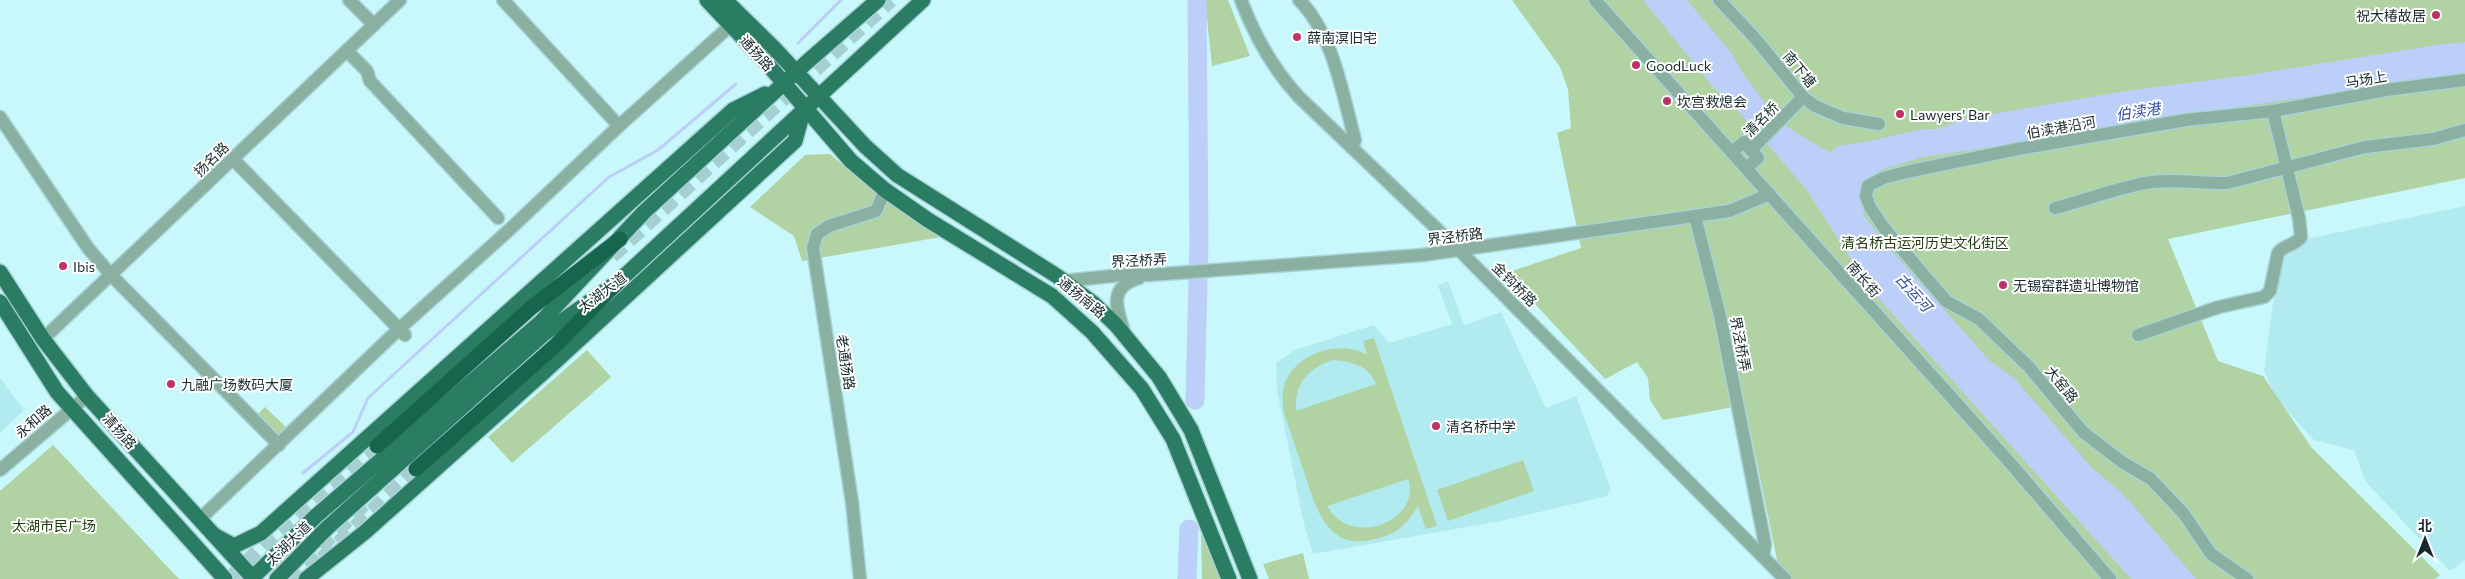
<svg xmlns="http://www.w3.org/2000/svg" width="2465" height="579" font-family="Commissioner,'Noto Sans SC',sans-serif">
<rect width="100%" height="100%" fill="#c8f8fb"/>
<g fill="#b2ebef">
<polygon points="2465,206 2465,560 2450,571 2365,481 2354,450 2314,440 2277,400 2264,371 2280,252 2311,238"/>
<polygon points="1448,281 1464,325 1501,312 1546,408 1576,396 1611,489 1607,496 1501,521 1313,554 1304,524 1277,390 1276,363 1295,350 1374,325 1389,343 1452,324 1438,286"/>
<polygon points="0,378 24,410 0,433"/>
</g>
<g fill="#b1d2a2" fill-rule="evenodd">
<polygon points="1205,0 1228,0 1250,56 1212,66"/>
<polygon points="1512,0 2465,0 2465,178 2168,239 2218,361 2263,376 2311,447 2440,575 2435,579 1781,579 1745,405 1663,420 1650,400 1648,378 1637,362 1605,379 1506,273 1581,248 1557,133 1571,128 1568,89 1560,67"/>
<polygon points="830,154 867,185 941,237 802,261 794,236 750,207 805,155"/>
<path d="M1374,338L1437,526L1426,529L1418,506C1404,528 1397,534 1371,540C1326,550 1315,505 1304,472C1297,453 1291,433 1284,413C1283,404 1281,392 1285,383C1296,353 1341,339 1367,355L1363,341ZM1333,360C1353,362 1368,365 1376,384L1296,411C1294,384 1308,368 1333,360ZM1408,479C1422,521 1351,549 1327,506Z"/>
<polygon points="587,350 611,377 512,463 488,437"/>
<polygon points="265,407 289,430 279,440 255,417"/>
<polygon points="53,445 179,579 0,579 0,491"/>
<polygon points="1523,460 1534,491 1448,521 1437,490"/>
<polygon points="1201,534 1210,543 1223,579 1202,579"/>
<polygon points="1303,553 1309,579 1269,579 1263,564"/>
</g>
<polygon fill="#bbcff9" points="1643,0 1687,0 1733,55 1742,72 1773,114 1789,128 1830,153 1837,146 1870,141 1922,129 1938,129 1964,119 2119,92 2256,74 2436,45 2465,42 2465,74 2161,118 2063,136 1924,157 1883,169 1866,181 1861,194 1864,216 1887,246 1990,361 2014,378 2090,466 2122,493 2196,579 2131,579 1871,290 1806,189 1741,114 1712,86"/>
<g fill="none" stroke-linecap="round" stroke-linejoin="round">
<g stroke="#bbcff9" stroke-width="3">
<polyline points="798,43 841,0"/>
<polyline points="303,473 353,432 368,398 609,177 658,150 736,84"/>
</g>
<g stroke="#bbcff9" stroke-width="19">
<polyline points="1195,400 1199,243 1197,0"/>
<polyline points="1187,579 1189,529"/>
</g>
<g stroke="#a5cfd1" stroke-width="15" stroke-dasharray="15 8" stroke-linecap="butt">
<polyline points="612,256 891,0"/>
<polyline points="322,559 416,469"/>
<polyline points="230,579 270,539 377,446"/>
<polyline points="287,579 365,503"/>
</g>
<defs>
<g id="minor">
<polyline points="349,0 374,25"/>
<polyline points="503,0 619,126 731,25"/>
<path d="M1241,0C1255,37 1272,68 1299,97L1460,251L1785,579"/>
<path d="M1299,0C1333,33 1343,96 1355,140L1352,148"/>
<polyline points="1595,0 2004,456 2110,579"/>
<polyline points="1719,0 1754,37 1803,97 1815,106 1843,118 1879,124"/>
<polyline points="347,51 367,71 370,81 498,218"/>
<polyline points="0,117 88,248 111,275 279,445"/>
<polyline points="1751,150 1803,97"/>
<polyline points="1732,152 1744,142 1758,158 1746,168"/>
<polyline points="233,159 405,335"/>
<path d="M2055,208C2085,200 2115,189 2145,183C2172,178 2200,184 2227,183L2365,147L2433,139L2465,130"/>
<polyline points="1695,216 1720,316 1765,544 1763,557"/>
<polyline points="1064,281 1131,274 1149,275 1423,255 1729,211 1770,194"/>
<path d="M1125,334C1117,310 1107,287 1139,278"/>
<path d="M2138,335L2219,307L2264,297L2270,291L2278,253C2283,245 2295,246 2301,237L2299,218L2273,111"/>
<polyline points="43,339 400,0"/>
<polyline points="0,470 87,396"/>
<polyline points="200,519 399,329 508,231 619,126"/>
<polyline points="860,579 852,502 813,248 817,234 829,226 876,211 885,190"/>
<polyline points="2247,579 2211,554 2184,514 2151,479 2122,462 2083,432 2029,367 1979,319 1946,301 1884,228 1870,207 1866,196 1868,186 1883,178 1906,172 2018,149 2186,120 2273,111 2386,90 2465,80"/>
</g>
<g id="major">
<polyline points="707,0 764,60 851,161 885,190 928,220 1052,296 1092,332 1142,389 1173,439 1229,579"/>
<polyline points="725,0 775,49 865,146 897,175 1057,276 1093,303 1116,325 1159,377 1191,430 1250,579"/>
<polyline points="0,272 43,339 87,396 254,579"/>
<polyline points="0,302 57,392 225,579"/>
<polyline points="214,535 234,546 261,533 733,110 765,94"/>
<polyline points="251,579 316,516 541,322 644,212 807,62 878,0"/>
<polyline points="277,579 327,528 545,333 619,281 923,0"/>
<polyline points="306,579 365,532 544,372 795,141 804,108"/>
</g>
<g id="highway">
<polyline points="377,446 532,307 620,239"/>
<polyline points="416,469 557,344 619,281"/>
</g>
</defs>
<use href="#minor" stroke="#a8d3d6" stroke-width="15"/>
<use href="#major" stroke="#a8d3d6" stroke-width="18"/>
<use href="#highway" stroke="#a8d3d6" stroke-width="18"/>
<use href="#minor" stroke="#8ab0a1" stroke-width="12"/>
<use href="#major" stroke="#2a7c62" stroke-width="15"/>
<use href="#highway" stroke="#16664e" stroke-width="15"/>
</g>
<g fill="#be3265" stroke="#fff" stroke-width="2">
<circle cx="2436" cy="15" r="5"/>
<circle cx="1297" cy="37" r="5"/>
<circle cx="1636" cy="65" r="5"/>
<circle cx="1667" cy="101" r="5"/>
<circle cx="1900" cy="114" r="5"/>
<circle cx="63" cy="266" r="5"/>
<circle cx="2003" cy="285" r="5"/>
<circle cx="171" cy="384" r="5"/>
<circle cx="1436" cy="426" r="5"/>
</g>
<g text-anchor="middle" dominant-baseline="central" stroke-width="4" stroke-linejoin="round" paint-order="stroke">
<g font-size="14" fill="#172a2b" stroke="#fff" text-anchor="start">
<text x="2426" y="15" text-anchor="end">祝大椿故居</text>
<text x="1307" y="37">薛南溟旧宅</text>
<text x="1646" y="65">GoodLuck</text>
<text x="1677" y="101">坎宫救熄会</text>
<text x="1910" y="114">Lawyers' Bar</text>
<text x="73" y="266">Ibis</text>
<text x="2013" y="285">无锡窑群遗址博物馆</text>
<text x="181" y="384">九融广场数码大厦</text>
<text x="1446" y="426">清名桥中学</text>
</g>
<g font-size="14" fill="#172a2b" stroke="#fff">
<text transform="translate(757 53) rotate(48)">通扬路</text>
<text transform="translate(1800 69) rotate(50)">南下塘</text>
<text transform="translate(2366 79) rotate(-10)">马场上</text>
<text transform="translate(1761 119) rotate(-45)">清名桥</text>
<text transform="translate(2061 127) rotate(-10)">伯渎港沿河</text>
<text transform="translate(211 159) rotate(-44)">扬名路</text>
<text transform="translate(1455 236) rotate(-7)">界泾桥路</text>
<text transform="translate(1139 260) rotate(-3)">界泾桥弄</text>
<text transform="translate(1864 279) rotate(49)">南长街</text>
<text transform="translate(1515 284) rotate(45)">金钩桥路</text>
<text transform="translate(602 292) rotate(-37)">太湖大道</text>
<text transform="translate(1082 297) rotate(39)">通扬南路</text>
<text transform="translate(1741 344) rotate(79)">界泾桥弄</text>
<text transform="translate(846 362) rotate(81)">老通扬路</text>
<text transform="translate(2062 384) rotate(51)">大窑路</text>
<text transform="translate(33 421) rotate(-41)">永和路</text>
<text transform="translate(120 431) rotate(48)">清扬路</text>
<text transform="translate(288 543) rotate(-44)">太湖大道</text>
</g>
<g font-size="14" fill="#203d0e" stroke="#fff">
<text x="1925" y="242">清名桥古运河历史文化街区</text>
<text x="54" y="525">太湖市民广场</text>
</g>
<g font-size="15" font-style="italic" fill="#314fa0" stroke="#fff">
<text transform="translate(2138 111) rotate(-9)">伯渎港</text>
<text transform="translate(1914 292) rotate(48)">古运河</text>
</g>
</g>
<g transform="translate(2425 539)" stroke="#ffffff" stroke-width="4" paint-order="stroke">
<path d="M0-4L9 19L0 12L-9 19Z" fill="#172a2b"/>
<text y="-8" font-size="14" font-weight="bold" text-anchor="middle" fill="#172a2b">北</text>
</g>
</svg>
